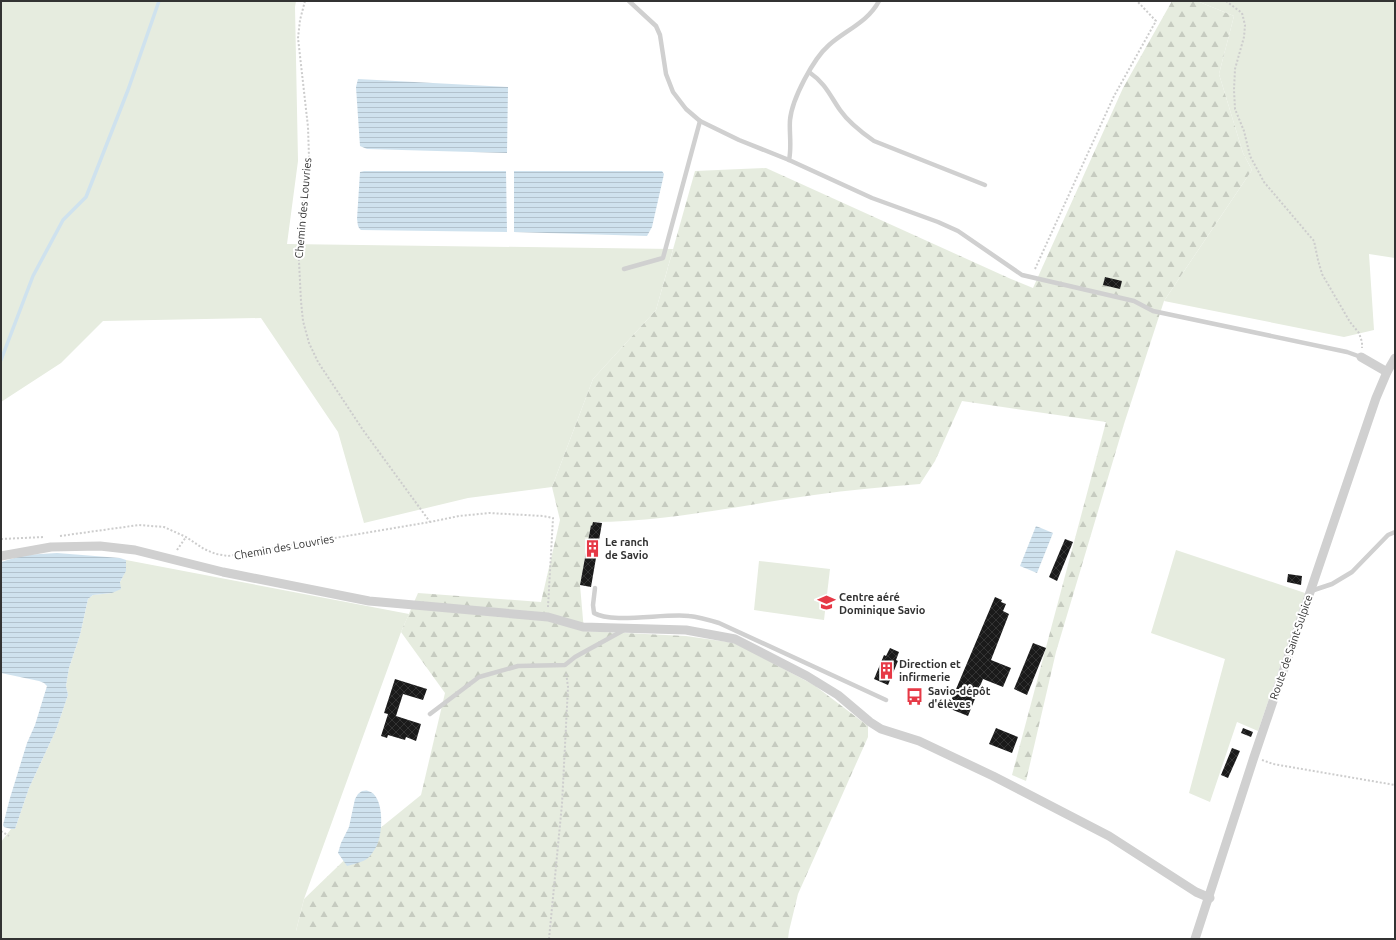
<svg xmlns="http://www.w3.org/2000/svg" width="1396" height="940" font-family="Ubuntu,sans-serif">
<defs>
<pattern id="forest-firs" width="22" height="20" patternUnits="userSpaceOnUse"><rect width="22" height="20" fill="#e6ecdf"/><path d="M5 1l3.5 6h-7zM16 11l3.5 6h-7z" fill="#c6cbc0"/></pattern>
<pattern id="water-rules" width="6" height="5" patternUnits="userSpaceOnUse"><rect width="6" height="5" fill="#cfe2ee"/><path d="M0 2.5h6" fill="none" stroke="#b2c2cd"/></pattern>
<pattern id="building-cross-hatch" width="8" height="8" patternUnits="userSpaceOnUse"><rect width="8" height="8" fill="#1a1a1a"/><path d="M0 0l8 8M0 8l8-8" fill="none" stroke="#333"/></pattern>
</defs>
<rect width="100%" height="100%" fill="#fff"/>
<g fill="#e6ecdf">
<polygon points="1,1 296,1 295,7 298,161 287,244 673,249 656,310 593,379 552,487 468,498 364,523 338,432 261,318 103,321 61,363 1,402"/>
<polygon points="1197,1 1395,1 1395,258 1369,254 1374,330 1344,337 1164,301 1252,170 1243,153 1219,74 1234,16"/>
<polygon points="1176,550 1305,593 1258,731 1237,722 1210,802 1189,793 1225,659 1151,633"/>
<path d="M126,560L409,614L401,632L304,899L296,931H789L788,939H1V842L11,829H15L29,788L56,730L68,695L66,686L69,668L80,635L88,599L93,595L112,593C121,581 126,576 126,560Z"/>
<polygon points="759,561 830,569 824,620 754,610"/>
</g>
<path fill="url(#forest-firs)" d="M1172,1H1197L1234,16L1219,74L1243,153L1252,170L1164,301L1124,424L1056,652L1026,781L1012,775L1106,422L962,401L935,461L920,484C884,487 849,490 814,495C741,505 667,522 594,522L592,526L591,525L580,585L584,631L686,636L735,643L814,685L868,726V737L798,894L789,931H296L304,899L363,842L421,795L445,693L401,632L418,593L541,602L560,520L552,487L593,379L656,310L695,171L766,168L1011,279L1033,288L1123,88Z"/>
<g fill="url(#water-rules)">
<polygon points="358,79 508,87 507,153 367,149 360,146 356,87"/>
<path d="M364,171H506L507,232L361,230C357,227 358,223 357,219L360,172Z"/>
<polygon points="514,171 662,171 664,174 652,227 647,236 514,232"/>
<polygon points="1036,526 1053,533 1037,573 1020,566"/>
<polygon points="57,553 120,558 126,560 126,571 120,582 121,589 112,593 93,595 88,599 80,635 69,668 66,686 68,695 56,730 29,788 15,829 11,829 4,827 3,825 10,798 27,743 35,725 47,686 44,683 39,681 1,673 1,562 24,555"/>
<path d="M362,791C364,791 366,790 368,791C384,794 383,831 378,842C377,847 371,855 368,858C363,862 354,864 347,866L338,853L341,843L349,827L355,799L358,794Z"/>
</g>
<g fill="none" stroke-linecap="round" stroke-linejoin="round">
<polyline stroke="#cfe2ee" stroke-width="3.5" points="1,360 33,276 63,220 86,197 128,90 159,1"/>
</g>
<g fill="url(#building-cross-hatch)">
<polygon points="1105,277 1122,281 1120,289 1103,285"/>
<polygon points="593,522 602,523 591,587 580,585 591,525 592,526"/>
<polygon points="1065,539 1073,542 1057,581 1049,577"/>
<polygon points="1288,574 1302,576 1301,585 1287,582"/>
<polygon points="995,597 1002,600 1001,602 1006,604 1003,611 1009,614 991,660 1011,668 1003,687 983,679 968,716 948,708"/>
<polygon points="1033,643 1046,648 1027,695 1014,689"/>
<polygon points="890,648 899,652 896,660 898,661 888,685 874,679 884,655 886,656"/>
<polygon points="395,679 427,689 423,700 403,694 396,716 421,724 416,741 406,737 405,740 388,735 387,738 381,736 388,714 384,713"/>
<polygon points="996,728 1018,737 1012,753 989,744"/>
<polygon points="1243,728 1253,732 1251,737 1241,733"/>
<polygon points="1232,748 1240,751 1228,778 1221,775"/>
</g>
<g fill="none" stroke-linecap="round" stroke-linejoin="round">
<g stroke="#cdcdcd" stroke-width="2" stroke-dasharray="2 2" stroke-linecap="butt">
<polyline points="305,1 300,20 298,38 308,127 309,157 307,180 298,242 301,301 303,321 309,343 318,362 363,430 430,522"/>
<polyline points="1226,1 1242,13 1245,25 1244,37 1235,69 1234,90 1235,109 1244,131 1250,156 1264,182 1314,241 1318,260 1322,274 1350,322 1359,333 1362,342 1362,348"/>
<polyline points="1035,269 1114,96 1156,21 1137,1"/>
<polyline points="60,536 139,525 164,527 186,537 204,549 216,554 228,556 430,522 459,516 489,513 543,516 553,518 548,607"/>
<polyline points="1,539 44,537"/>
<polyline points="177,550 186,537"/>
<polyline points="1262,760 1273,764 1395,785"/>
<polyline points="1,831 9,836"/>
<polyline points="549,939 562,804 568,687 566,672"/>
</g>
<g stroke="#d0d0d0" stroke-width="4.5">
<polyline points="629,1 656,26 660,35 666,74 673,92 686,109 700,121 739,140 789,160 872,198 938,222 958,231 1022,275 1134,301 1153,311 1347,352 1361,357"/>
<path d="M809,72C826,84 829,94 840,110C849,123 861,132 874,141L985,185"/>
<path d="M789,160C792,146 789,133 790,120C792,99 813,59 829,45C846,30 868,22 879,1"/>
<polyline points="624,269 663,258 700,121"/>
<path d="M595,588L593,605L594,613C612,624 665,613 689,616C699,617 709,620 719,623L886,700"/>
<polyline points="1311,591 1332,584 1352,572 1388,535 1395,532"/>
<polyline points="430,714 479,677 518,666 565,665 575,657 624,630"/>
</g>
<g stroke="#d0d0d0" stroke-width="9">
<polyline points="1361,357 1387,372"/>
<polyline points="1,556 51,547 100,546 135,550 223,572 369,601 548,617 583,627 686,630 735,639 807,676 838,695 870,722 881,729 919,741 993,776 1109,836 1196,892 1210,898"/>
<polyline points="1195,939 1254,757 1376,398 1387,372 1395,358"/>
</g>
</g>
<defs>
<symbol id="building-bare" viewBox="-9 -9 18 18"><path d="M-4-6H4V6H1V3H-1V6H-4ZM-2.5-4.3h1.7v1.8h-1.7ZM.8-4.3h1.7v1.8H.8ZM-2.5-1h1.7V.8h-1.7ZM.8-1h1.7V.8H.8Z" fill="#e63946" stroke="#fff" stroke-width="2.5" paint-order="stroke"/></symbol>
<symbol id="school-bare" viewBox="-9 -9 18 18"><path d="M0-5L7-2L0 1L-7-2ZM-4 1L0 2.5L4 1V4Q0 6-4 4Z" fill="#e63946" stroke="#fff" stroke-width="2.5" paint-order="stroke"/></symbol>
<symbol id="bus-bare" viewBox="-9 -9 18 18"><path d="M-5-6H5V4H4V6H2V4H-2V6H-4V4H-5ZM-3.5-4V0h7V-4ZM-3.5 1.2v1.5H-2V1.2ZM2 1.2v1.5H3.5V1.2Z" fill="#e63946" stroke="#fff" stroke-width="2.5" paint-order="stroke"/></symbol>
</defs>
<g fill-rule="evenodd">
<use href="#building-bare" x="580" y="536" width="25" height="25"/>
<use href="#school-bare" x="814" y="590" width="25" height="25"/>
<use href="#building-bare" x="874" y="658" width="25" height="25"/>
<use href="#bus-bare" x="902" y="684" width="25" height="25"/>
</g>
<g text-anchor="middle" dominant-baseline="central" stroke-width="4" stroke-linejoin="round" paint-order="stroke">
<g font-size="11" fill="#333" stroke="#fff">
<text transform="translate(303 208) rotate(-85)">Chemin des Louvries</text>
<text transform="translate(284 547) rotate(-10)">Chemin des Louvries</text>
<text transform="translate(1291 647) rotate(-71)">Route de Saint-Sulpice</text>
</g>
<g font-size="11" font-weight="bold" fill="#333" stroke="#fff" text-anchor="start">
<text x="605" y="542">Le ranch<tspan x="605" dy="13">de Savio</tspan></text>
<text x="839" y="597">Centre aéré<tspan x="839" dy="13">Dominique Savio</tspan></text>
<text x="899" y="664">Direction et<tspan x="899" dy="13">infirmerie</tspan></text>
<text x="928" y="691">Savio-dépôt<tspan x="928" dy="13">d'élèves</tspan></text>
</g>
</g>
<rect width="1396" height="940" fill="none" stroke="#333333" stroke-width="4"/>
</svg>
